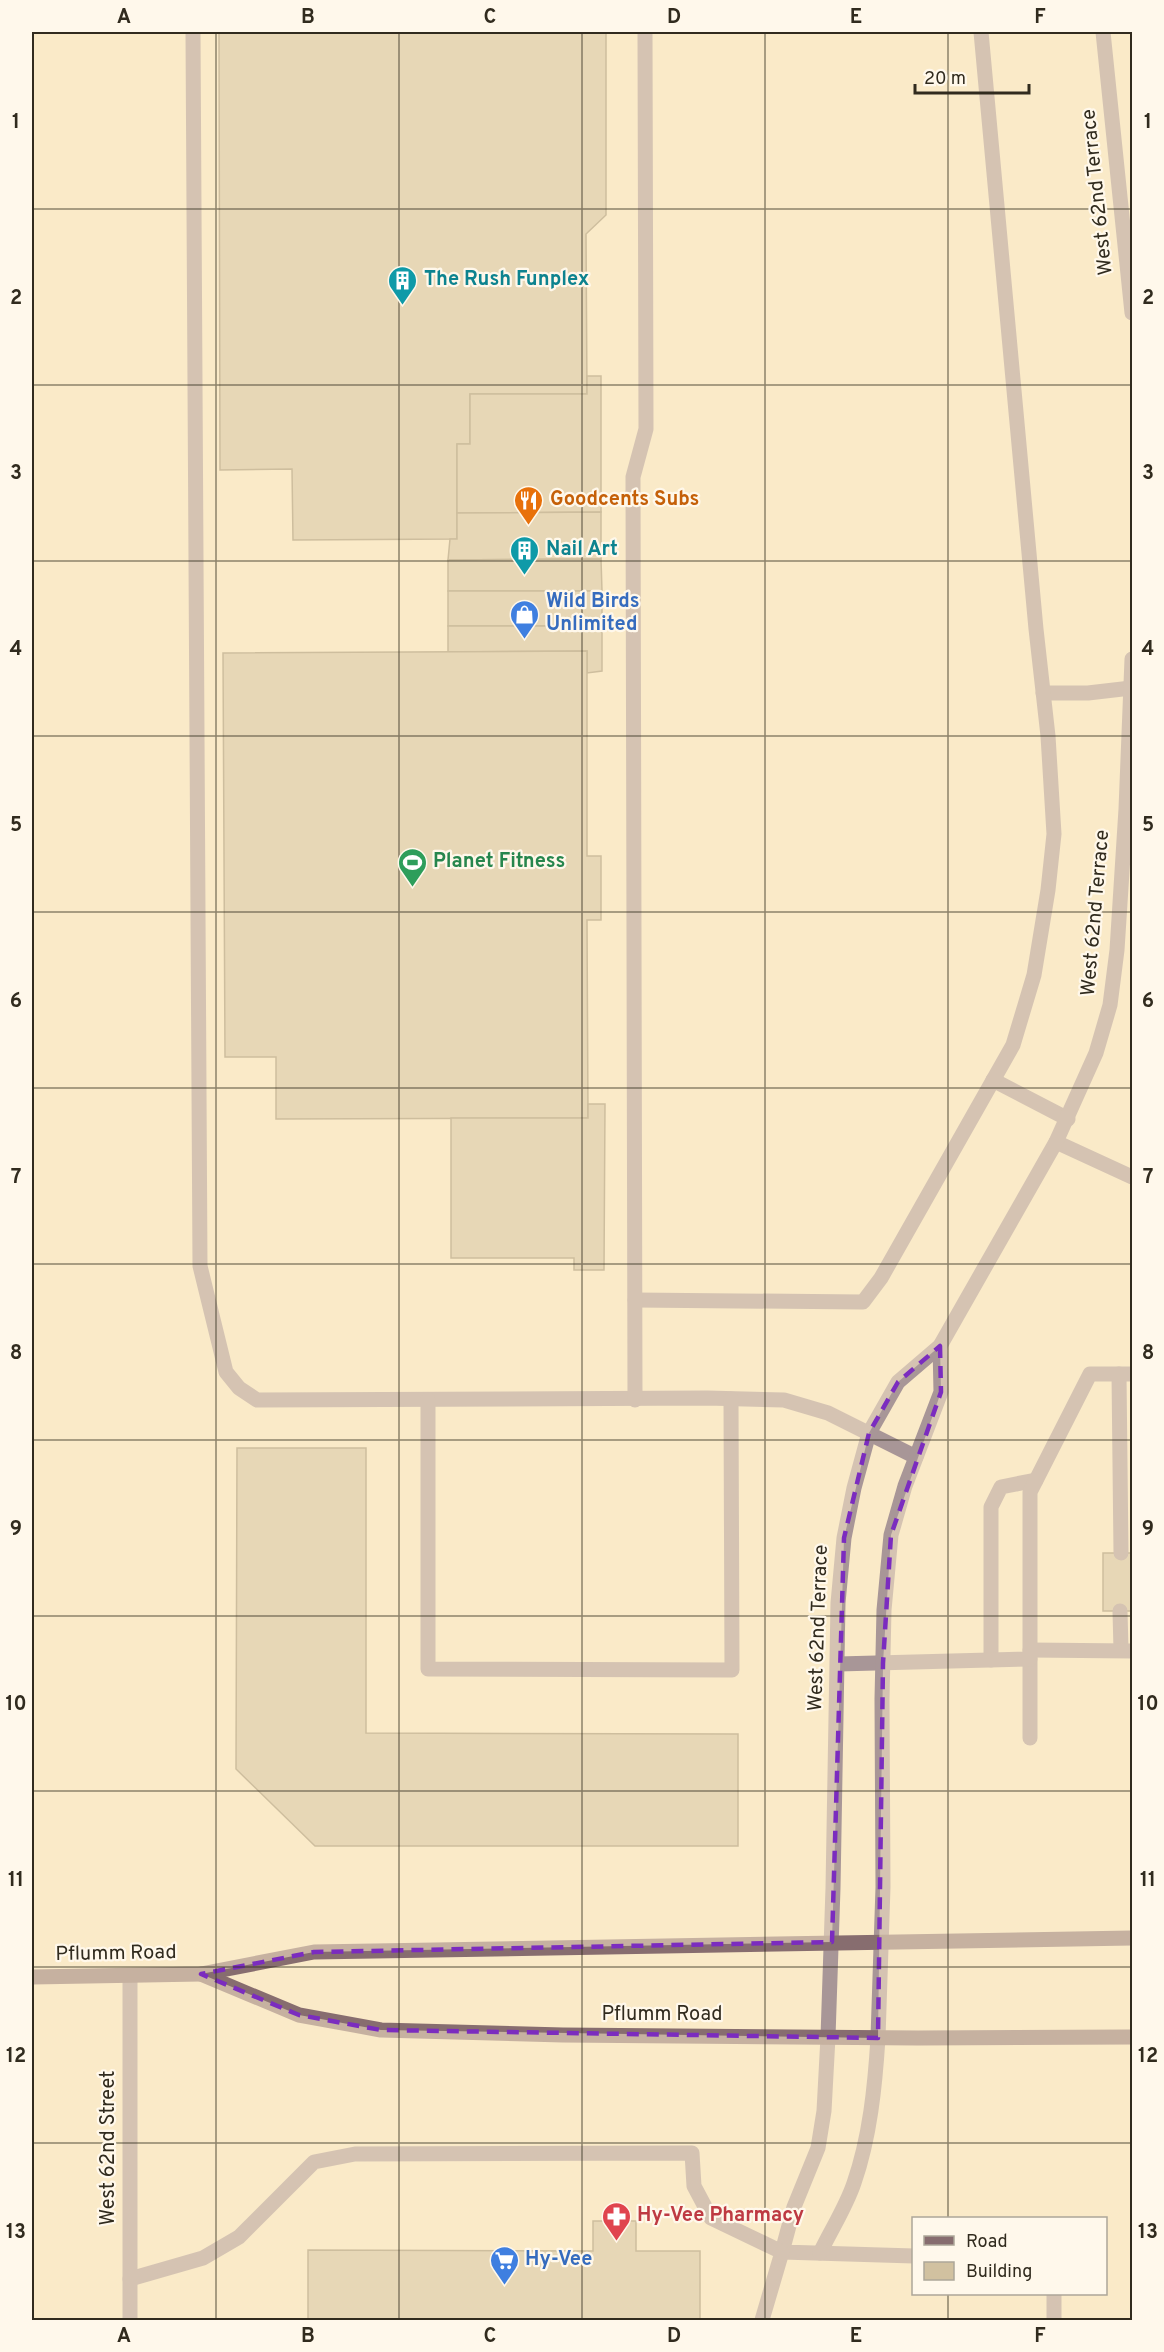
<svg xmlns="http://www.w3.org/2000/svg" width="1164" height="2352" font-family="Overpass,sans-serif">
<rect width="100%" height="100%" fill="#faeac8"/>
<g fill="#d1c1a0" stroke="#998a6b" stroke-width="1.5">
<polygon points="219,32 606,32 606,215 586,234 587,394 470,394 470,444 457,444 457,539 293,540 292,469 220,470"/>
<polygon points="587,376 601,376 601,512 457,513 457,444 470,444 470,394 587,394"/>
<polygon points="601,512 601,559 448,560 450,539 457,539 457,513"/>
<polygon points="601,559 602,591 448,591 448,560"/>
<rect x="448" y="591" width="154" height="35"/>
<polygon points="448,626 602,626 602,671 587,673 587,651 448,652"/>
<polygon points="587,651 587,856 601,856 601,920 587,920 588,1118 276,1119 276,1057 225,1057 223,653"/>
<polygon points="588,1104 605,1104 604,1270 574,1270 574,1258 451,1258 451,1118 588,1118"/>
<polygon points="237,1448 366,1448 366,1733 738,1734 738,1846 315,1846 236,1769"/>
<rect x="1103" y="1553" width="29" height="58"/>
<polygon points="593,2221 636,2221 636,2251 700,2251 700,2320 308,2320 308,2250 593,2251"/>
</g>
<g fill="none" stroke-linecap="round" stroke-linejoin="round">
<g stroke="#a89697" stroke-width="15">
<polyline points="193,32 200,1266 226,1372 239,1388 257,1400 707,1398 784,1400 828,1413 916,1457"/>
<polyline points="1043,693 1088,693 1131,688"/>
<polyline points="993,1080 1068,1119"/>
<polyline points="1056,1142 1132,1177"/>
<polyline points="635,1300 863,1302 881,1278 1013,1045 1034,975 1048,890 1054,834 1048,736 1036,629 981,32"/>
<polyline points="1119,1374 1121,1553"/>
<polyline points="428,1400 428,1669 732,1670 731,1399"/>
<polyline points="635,1400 633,477 646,429 645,32"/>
<polyline points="1120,1611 1121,1650"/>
<polyline points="1030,1650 1132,1651"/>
<polyline points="1030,1659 1030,1738"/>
<polyline points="991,1660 991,1507 1001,1487 1036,1480"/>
<polyline points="838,1664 1030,1659 1030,1492 1090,1374 1132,1374"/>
<polyline points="828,2037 824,2111 818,2148 794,2207 782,2252 914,2256"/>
<path d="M820,2253C831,2230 846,2207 854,2183C870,2137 875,2086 878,2038"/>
<polyline points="130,2279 203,2258 239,2237 314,2162 355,2154 692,2153 694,2186 711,2218 782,2252 762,2320"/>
<polyline points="1054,2320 1054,2294"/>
</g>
<g stroke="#a89697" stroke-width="15">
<polyline points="1103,32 1132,313"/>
<polyline points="828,2037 833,1888 838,1603 844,1538 854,1488 869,1433 898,1382 940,1346 1056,1142 1096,1053 1110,1005 1117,950 1126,809 1132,659"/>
<polyline points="878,2038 883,1887 882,1699 884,1610 891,1535 905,1486 941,1392 940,1346"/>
<polyline points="130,2320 130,1976"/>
</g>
<g stroke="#876d6f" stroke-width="15">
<polyline points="201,1974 299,2015 381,2030 563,2035 918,2038 1132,2037"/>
<polyline points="32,1977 201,1974 314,1952 1132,1938"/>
</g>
</g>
<path d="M0 0H1164V2352H0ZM940,1346L941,1392L891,1535L883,1663L878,2038L381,2030L299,2015L201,1974L314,1952L832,1942L844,1538L869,1433L898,1382Z" fill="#faeac8" fill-opacity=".55" fill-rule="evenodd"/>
<path fill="none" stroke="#7b2cbf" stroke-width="4.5" stroke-dasharray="12 8" stroke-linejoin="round" d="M940,1346L941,1392L891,1535L883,1663L878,2038L381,2030L299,2015L201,1974L314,1952L832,1942L844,1538L869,1433L898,1382Z"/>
<path fill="none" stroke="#312b1e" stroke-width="1.5" stroke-opacity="0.55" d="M216,32V2320M399,32V2320M582,32V2320M765,32V2320M948,32V2218M32,209H1132M32,385H1132M32,561H1132M32,736H1132M32,912H1132M32,1088H1132M32,1264H1132M32,1440H1132M32,1616H1132M32,1791H1132M32,1967H1132M32,2143H1132M948,2294V2320"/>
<defs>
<symbol id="building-pin" viewBox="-11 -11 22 30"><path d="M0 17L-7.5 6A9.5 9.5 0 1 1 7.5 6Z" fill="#0f9aa8" stroke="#fff8eb"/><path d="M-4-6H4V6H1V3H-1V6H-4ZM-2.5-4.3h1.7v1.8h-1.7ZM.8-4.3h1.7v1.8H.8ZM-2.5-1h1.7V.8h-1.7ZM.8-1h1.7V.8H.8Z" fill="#fff"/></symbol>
<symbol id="restaurant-pin" viewBox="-11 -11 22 30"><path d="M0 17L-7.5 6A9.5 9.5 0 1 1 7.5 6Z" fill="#e8710a" stroke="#fff8eb"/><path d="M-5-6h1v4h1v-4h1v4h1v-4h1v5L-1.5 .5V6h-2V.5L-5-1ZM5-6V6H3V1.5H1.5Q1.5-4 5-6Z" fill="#fff"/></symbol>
<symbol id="shop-pin" viewBox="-11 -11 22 30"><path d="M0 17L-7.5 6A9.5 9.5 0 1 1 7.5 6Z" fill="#3f7fe0" stroke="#fff8eb"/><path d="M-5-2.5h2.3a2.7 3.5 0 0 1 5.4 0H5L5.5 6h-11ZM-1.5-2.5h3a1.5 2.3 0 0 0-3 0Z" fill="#fff"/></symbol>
<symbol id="stadium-pin" viewBox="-11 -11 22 30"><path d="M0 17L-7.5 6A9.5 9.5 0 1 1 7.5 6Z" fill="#2e9e5b" stroke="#fff8eb"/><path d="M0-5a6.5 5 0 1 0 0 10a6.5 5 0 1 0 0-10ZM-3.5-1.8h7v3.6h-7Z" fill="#fff"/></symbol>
<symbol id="pharmacy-pin" viewBox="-11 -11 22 30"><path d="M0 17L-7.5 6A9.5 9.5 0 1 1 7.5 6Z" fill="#e0444e" stroke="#fff8eb"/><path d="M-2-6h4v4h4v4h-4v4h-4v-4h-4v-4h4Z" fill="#fff"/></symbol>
<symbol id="supermarket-pin" viewBox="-11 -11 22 30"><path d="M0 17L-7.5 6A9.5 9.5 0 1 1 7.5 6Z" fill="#3f7fe0" stroke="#fff8eb"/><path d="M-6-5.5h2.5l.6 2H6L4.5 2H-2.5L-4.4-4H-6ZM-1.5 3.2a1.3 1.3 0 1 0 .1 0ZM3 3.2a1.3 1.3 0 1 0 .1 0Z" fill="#fff"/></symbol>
</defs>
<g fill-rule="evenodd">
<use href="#building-pin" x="386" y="264" width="33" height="45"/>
<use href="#restaurant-pin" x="512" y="484" width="33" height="45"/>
<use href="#building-pin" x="508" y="534" width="33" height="45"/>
<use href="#shop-pin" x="508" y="598" width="33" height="45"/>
<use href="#stadium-pin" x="396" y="846" width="33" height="45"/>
<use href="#pharmacy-pin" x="600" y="2200" width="33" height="45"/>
<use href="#supermarket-pin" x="488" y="2244" width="33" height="45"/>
</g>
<g text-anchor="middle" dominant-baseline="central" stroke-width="4.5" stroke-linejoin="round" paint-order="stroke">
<g font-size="20" fill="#312b1e" stroke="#fff8eb">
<text transform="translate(1098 192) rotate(-96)">West 62nd Terrace</text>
<text transform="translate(1096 913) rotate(-85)">West 62nd Terrace</text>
<text transform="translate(819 1628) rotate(-88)">West 62nd Terrace</text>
<text transform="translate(116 1954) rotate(-1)">Pflumm Road</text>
<text x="662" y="2015">Pflumm Road</text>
<text transform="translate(109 2148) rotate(-90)">West 62nd Street</text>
</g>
<g font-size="20" font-weight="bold" fill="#0d838f" stroke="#fff8eb" text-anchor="start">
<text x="424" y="280">The Rush Funplex</text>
<text x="546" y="550">Nail Art</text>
</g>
<g font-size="20" font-weight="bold" fill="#c56008" stroke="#fff8eb" text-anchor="start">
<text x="550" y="500">Goodcents Subs</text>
</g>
<g font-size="20" font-weight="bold" fill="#366cbe" stroke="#fff8eb" text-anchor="start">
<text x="546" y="602">Wild Birds<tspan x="546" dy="23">Unlimited</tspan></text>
<text x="525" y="2260">Hy-Vee</text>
</g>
<g font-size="20" font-weight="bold" fill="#27864d" stroke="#fff8eb" text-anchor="start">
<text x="433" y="862">Planet Fitness</text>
</g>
<g font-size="20" font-weight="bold" fill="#be3a42" stroke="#fff8eb" text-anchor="start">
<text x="637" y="2216">Hy-Vee Pharmacy</text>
</g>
</g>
<rect width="1164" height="2352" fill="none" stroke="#fff8eb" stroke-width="66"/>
<rect x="912" y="2217" width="195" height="78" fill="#fff8eb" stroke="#ada699" stroke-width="1.5"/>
<rect x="924" y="2236" width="30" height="9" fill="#876d6f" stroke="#ada699" stroke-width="1.5"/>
<text x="966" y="2247" font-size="18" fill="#312b1e">Road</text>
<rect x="924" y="2262" width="30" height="18" fill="#d1c1a0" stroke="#ada699" stroke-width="1.5"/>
<text x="966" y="2277" font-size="18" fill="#312b1e">Building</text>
<path d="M915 84v9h114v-9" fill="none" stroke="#312b1e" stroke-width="3"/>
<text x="924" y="84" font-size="18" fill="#312b1e" stroke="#fff8eb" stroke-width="4.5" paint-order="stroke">20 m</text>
<rect x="33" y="33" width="1098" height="2286" fill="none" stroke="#312b1e" stroke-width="2"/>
<g font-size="20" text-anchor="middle" font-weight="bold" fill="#312b1e">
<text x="124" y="23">A</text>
<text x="308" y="23">B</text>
<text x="490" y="23">C</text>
<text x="674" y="23">D</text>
<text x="856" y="23">E</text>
<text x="1040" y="23">F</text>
<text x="16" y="128">1</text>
<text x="1148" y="128">1</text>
<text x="16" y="304">2</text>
<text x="1148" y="304">2</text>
<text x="16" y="479">3</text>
<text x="1148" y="479">3</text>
<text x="16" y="655">4</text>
<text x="1148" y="655">4</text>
<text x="16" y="831">5</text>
<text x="1148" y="831">5</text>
<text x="16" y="1007">6</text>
<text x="1148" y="1007">6</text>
<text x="16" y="1183">7</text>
<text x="1148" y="1183">7</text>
<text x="16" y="1359">8</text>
<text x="1148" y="1359">8</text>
<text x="16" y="1535">9</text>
<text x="1148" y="1535">9</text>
<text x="16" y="1710">10</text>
<text x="1148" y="1710">10</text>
<text x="16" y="1886">11</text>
<text x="1148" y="1886">11</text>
<text x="16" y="2062">12</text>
<text x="1148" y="2062">12</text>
<text x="16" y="2238">13</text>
<text x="1148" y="2238">13</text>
<text x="124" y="2342">A</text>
<text x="308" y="2342">B</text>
<text x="490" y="2342">C</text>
<text x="674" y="2342">D</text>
<text x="856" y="2342">E</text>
<text x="1040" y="2342">F</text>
</g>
</svg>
